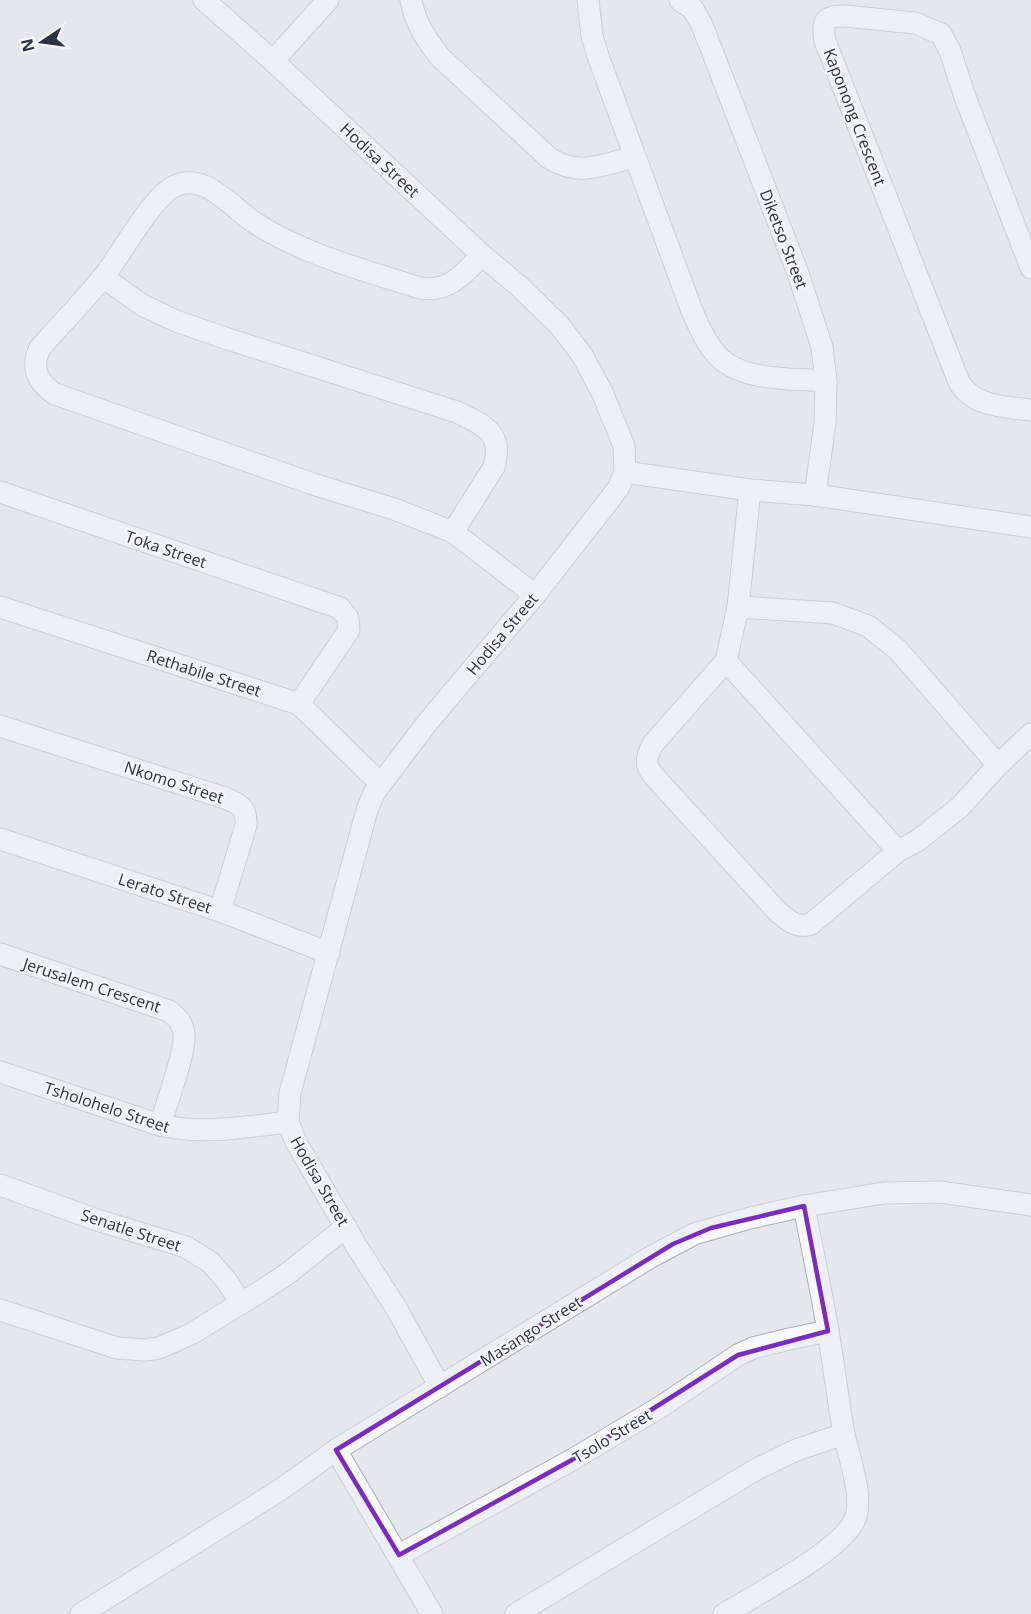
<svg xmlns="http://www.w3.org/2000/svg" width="1031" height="1614" font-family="'Open Sans',sans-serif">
<rect width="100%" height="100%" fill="#e4e7ec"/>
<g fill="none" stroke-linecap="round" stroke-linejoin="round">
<defs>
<g id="minor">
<polyline points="204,0 273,61 482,255 519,286 560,326 582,355 602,392 624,446 625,472 619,487 610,499 535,595 427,723 374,793 367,810 290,1093 288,1122 296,1142 357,1247 395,1306 440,1387"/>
<path d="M411,0C415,23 426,39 440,57L549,158C579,177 602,165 634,157"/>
<path d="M588,0L592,36L598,56L692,311C699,326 705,342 717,355C741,382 792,378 826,381"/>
<polyline points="680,0 693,9 702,25 798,273 822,347 826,381 825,423 815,495"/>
<polyline points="273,61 328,0"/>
<path d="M482,255C464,274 448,293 420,288C364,270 305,255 255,223C232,208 204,170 173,187C151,199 121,254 104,276C84,301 61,324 40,348C30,368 38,383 55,394L313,484L394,509L453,532L535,595"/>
<path d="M1031,268L965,97L950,51L941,34L915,23L845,16C824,15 822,22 825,41L959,382C974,407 1005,407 1031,410"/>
<path d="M103,277L142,305L176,321L228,339L457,412C483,425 504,432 494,467L453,532"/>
<polyline points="625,472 750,490 815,495 1031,527"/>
<path d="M750,490L738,607L726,661L653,744C642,765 647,768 662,785L777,911C788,920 796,929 811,924L898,851L917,841L960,807L998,765L1031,734"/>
<polyline points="0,492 340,608 348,618 349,630 299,704"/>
<polyline points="0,607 299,704 381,784"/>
<polyline points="738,607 833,613 868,626 898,650 998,765"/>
<polyline points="726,661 898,851"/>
<path d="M0,726L225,798C240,804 247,808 246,825L220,911"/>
<polyline points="0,839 220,911 329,953"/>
<path d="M0,954L169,1011C177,1017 183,1023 184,1034C186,1052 166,1105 160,1125"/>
<path d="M0,1072L160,1125C203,1135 245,1127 288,1122"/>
<polyline points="0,1185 97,1220 186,1247 210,1262 226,1280 241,1303"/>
<polyline points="0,1310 117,1348 145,1350 159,1348 191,1334 261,1291 287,1274 346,1227"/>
<polyline points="336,1450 432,1614"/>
<polyline points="399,1555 570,1461 662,1406 738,1355 753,1348 789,1339 828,1331"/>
<polyline points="81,1614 280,1490 336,1450 393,1415 649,1258 694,1234 750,1218 804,1206 884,1193 940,1192 1031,1205"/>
<polyline points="516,1614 755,1470 796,1450 844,1434"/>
<path d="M724,1614C755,1595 843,1550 855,1519C864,1497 849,1458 844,1434C838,1400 834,1366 828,1331C821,1289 812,1248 804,1206"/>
</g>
</defs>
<use href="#minor" stroke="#a9aeb7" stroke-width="23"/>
<use href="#minor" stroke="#f7f8fa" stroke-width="21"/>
</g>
<path d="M0 0H1031V1614H0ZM804,1206L828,1331L738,1355L570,1461L399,1555L336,1450L673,1244L711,1228Z" fill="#e4e7ec" fill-opacity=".55" fill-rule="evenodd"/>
<path fill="none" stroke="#7b2cbf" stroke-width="4.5" stroke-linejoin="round" d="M804,1206L828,1331L738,1355L570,1461L399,1555L336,1450L673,1244L711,1228Z"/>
<g text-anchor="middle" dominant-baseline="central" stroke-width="4.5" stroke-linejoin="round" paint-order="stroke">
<g font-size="16" fill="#2b3445" stroke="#f4f6f9">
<text transform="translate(855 117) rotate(69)">Kaponong Crescent</text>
<text transform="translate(380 160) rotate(43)">Hodisa Street</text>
<text transform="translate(784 239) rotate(69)">Diketso Street</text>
<text transform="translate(166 549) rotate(19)">Toka Street</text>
<text transform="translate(502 634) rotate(-50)">Hodisa Street</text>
<text transform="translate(204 673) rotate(18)">Rethabile Street</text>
<text transform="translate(174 782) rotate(18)">Nkomo Street</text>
<text transform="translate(165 893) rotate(18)">Lerato Street</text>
<text transform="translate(92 985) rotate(18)">Jerusalem Crescent</text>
<text transform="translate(107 1107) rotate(18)">Tsholohelo Street</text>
<text transform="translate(320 1181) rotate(60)">Hodisa Street</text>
<text transform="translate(131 1230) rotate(18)">Senatle Street</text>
<text transform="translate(531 1331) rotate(-32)">Masango Street</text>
<text transform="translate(612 1436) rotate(-31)">Tsolo Street</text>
</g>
</g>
<g transform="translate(42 42) rotate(257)" stroke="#f4f6f9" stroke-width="4.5" paint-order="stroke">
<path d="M0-4.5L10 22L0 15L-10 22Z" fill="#2b3445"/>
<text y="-9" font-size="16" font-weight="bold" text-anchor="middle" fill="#2b3445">N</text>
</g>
</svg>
